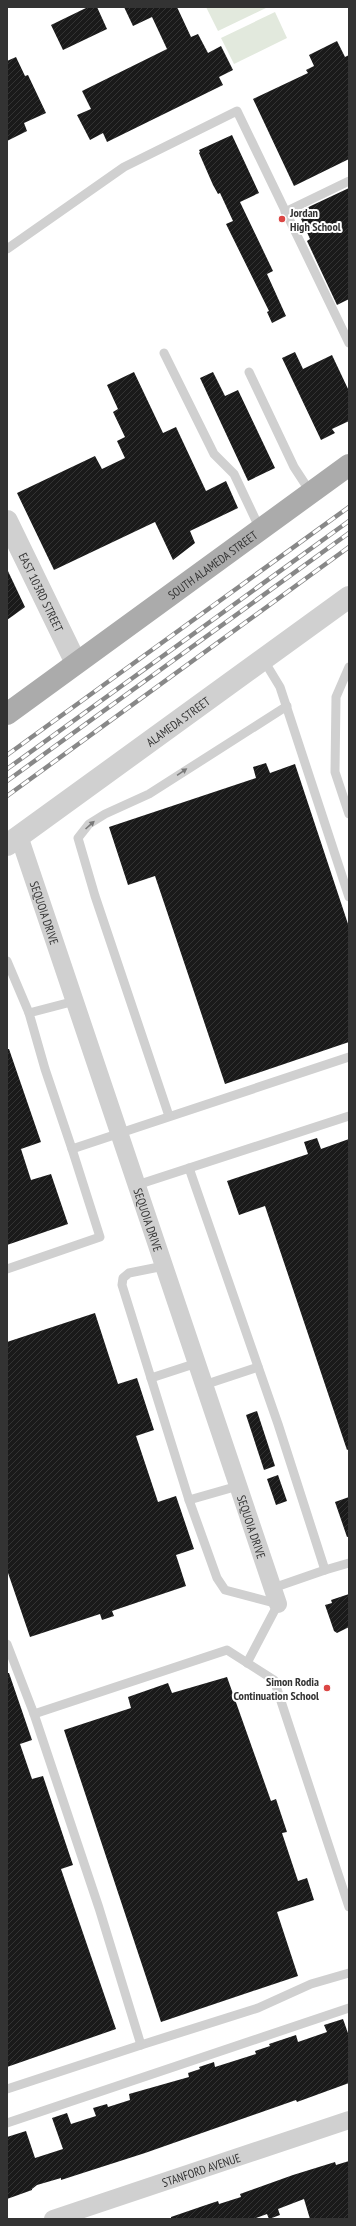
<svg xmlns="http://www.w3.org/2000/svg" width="356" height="2226" font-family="'PT Sans Narrow',sans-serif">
<defs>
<pattern id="building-hatch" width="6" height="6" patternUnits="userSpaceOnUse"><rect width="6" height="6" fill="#1a1a1a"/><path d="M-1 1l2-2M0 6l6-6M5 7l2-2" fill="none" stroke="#333"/></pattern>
</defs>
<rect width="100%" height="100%" fill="#fff"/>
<g fill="#e2e9dd">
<polygon points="206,7 268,7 218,31"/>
<polygon points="275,12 287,38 234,64 221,38"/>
</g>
<g fill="url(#building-hatch)">
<polygon points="88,7 97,7 107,29 63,50 51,25"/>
<polygon points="124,7 177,7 191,37 198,34 208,53 221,46 233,70 219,77 223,85 107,142 103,133 90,140 77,115 91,109 82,91 167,49 152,17 133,26"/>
<polygon points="337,41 345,57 349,55 349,159 294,186 253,99 308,73 306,70 314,66 309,55"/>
<polygon points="16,57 25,76 28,75 46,113 24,123 27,131 7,141 7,61"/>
<polygon points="232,135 259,193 240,202 273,271 267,274 286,316 272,323 267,312 269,311 226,224 233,221 220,193 218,194 213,185 199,153 200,152 199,150"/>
<polygon points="349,188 349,299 337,305 307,241 310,239 298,212"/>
<polygon points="295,352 303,369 332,355 349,391 349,421 332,429 335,433 321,440 282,358"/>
<polygon points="134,372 163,433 176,427 206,491 226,481 238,508 190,531 195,543 173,560 155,522 54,570 17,493 95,456 102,469 125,458 117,441 125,437 113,412 118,409 107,385"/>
<polygon points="213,372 225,396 238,390 275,468 248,481 200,378"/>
<polygon points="7,569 25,607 7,620"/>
<polygon points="266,763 270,773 295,764 349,927 349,1042 225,1084 155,876 128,885 109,827 256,778 253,767"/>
<polygon points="7,1049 9,1049 41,1142 21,1149 31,1180 51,1174 68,1224 7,1245"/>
<polygon points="317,1138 321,1149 349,1139 349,1449 347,1450 265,1206 239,1215 227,1181 308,1154 304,1142"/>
<polygon points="95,1313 118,1384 137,1378 154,1430 136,1436 158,1502 176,1496 194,1549 176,1555 186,1586 112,1611 114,1616 102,1620 100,1614 30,1637 7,1570 7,1342"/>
<polygon points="257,1411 275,1466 264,1470 246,1415"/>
<polygon points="278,1475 287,1501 276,1505 267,1479"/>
<polygon points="349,1497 349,1537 347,1537 335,1502"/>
<polygon points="349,1594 349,1627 337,1633 334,1631 325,1605 332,1603 331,1600"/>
<polygon points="7,1673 9,1673 32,1740 20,1744 32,1779 43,1776 73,1865 61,1869 116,2029 7,2067"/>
<polygon points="227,1677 271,1801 276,1799 287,1832 282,1833 298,1881 307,1878 314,1900 277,1912 298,1976 161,2022 64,1730 131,1708 128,1697 168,1683 172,1693"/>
<polygon points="343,2019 349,2036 349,2083 297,2102 296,2100 145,2153 61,2180 61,2178 37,2185 32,2189 32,2190 7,2199 7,2137 26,2131 35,2158 63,2149 52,2118 67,2113 71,2124 96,2116 93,2108 107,2104 108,2107 130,2100 129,2094 189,2077 188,2073 200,2069 199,2067 214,2062 215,2067 256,2054 255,2051 270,2046 269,2044 296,2035 298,2042 327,2032 324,2025"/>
<polygon points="349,2161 349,2219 310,2219 304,2199 278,2209 280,2215 269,2219 267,2214 253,2219 171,2219 171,2217 203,2206 218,2201 219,2204 241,2197 240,2194 293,2175 335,2162 336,2165"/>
</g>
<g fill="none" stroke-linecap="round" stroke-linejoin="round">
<g stroke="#d0d0d0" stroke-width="9">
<polyline points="285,212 349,181"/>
<polyline points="7,249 124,167 237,111 349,343"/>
<polyline points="164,353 214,454 234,474 260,529"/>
<polyline points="249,372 294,467 311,493"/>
<polyline points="263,659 280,687 349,897"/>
<polyline points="349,667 336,697 335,772 349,814"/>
<polyline points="7,961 29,1013"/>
<polyline points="75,1001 29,1013 45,1069 72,1149 349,1057"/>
<polyline points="169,1116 95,896 78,838 89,824 105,814 149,794 287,706"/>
<polyline points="189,1168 278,1424 325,1570 349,1563"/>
<polyline points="137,1185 349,1116"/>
<polyline points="164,1266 129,1273 123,1278 122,1285 189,1500 217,1578 225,1590 278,1604 247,1663"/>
<polyline points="7,1269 100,1237 72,1149"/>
<polyline points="151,1378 197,1363"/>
<polyline points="204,1385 258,1367"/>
<polyline points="189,1500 238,1486"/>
<polyline points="273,1588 325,1570"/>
<polyline points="7,1644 34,1714 227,1650 274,1680 349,1907"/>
<polyline points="34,1714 99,1908 141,2045 258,2008 311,1984 349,1973"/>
<polyline points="7,2089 141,2045"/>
<polyline points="7,2123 349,2008"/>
</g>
<g stroke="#d0d0d0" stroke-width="18">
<path id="s1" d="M19,836L278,1604"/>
<path id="s2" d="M53,2219L349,2120"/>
</g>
<g stroke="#d0d0d0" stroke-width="22">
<path id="s3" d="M7,521L76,663"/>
<path id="s4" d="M7,845L349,597"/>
</g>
<path stroke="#ababab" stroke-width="22" id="s5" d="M7,714L349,465"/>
<defs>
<g id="rail">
<polyline points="7,755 349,507"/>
<polyline points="7,769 349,521"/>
<polyline points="7,781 349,533"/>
<polyline points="7,796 349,547"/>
</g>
</defs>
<use href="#rail" stroke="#888" stroke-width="4.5"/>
<use href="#rail" stroke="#fff" stroke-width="3" stroke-dasharray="9" stroke-linecap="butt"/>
</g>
<defs><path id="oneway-solid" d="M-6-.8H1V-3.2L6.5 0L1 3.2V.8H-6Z"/></defs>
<g fill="#7a7a7a">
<use href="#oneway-solid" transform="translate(182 772) rotate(-34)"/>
<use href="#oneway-solid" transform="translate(90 825) rotate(-42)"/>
</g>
<g fill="#db4644" stroke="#fff" stroke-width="1.5">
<circle cx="282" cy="219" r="4"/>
<circle cx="327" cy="1688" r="4"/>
</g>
<g text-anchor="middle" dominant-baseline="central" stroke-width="4" stroke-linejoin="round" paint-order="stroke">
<g font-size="12" font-weight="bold" fill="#333" stroke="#fff" text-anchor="start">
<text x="290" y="212">Jordan<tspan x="290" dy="14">High School</tspan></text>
<text x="319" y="1681" text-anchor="end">Simon Rodia<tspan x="319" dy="14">Continuation School</tspan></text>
</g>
<g font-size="12" fill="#333" stroke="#fff">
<text stroke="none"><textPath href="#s5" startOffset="254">SOUTH ALAMEDA STREET</textPath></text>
<text stroke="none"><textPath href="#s3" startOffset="79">EAST 103RD STREET</textPath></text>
<text stroke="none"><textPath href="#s4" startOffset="211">ALAMEDA STREET</textPath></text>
<text stroke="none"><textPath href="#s1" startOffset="81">SEQUOIA DRIVE</textPath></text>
<text stroke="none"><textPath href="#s1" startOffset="405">SEQUOIA DRIVE</textPath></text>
<text stroke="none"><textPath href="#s1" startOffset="729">SEQUOIA DRIVE</textPath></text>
<text stroke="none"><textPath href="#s2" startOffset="156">STANFORD AVENUE</textPath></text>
</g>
</g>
<rect width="356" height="2226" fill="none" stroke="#333333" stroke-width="16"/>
</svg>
